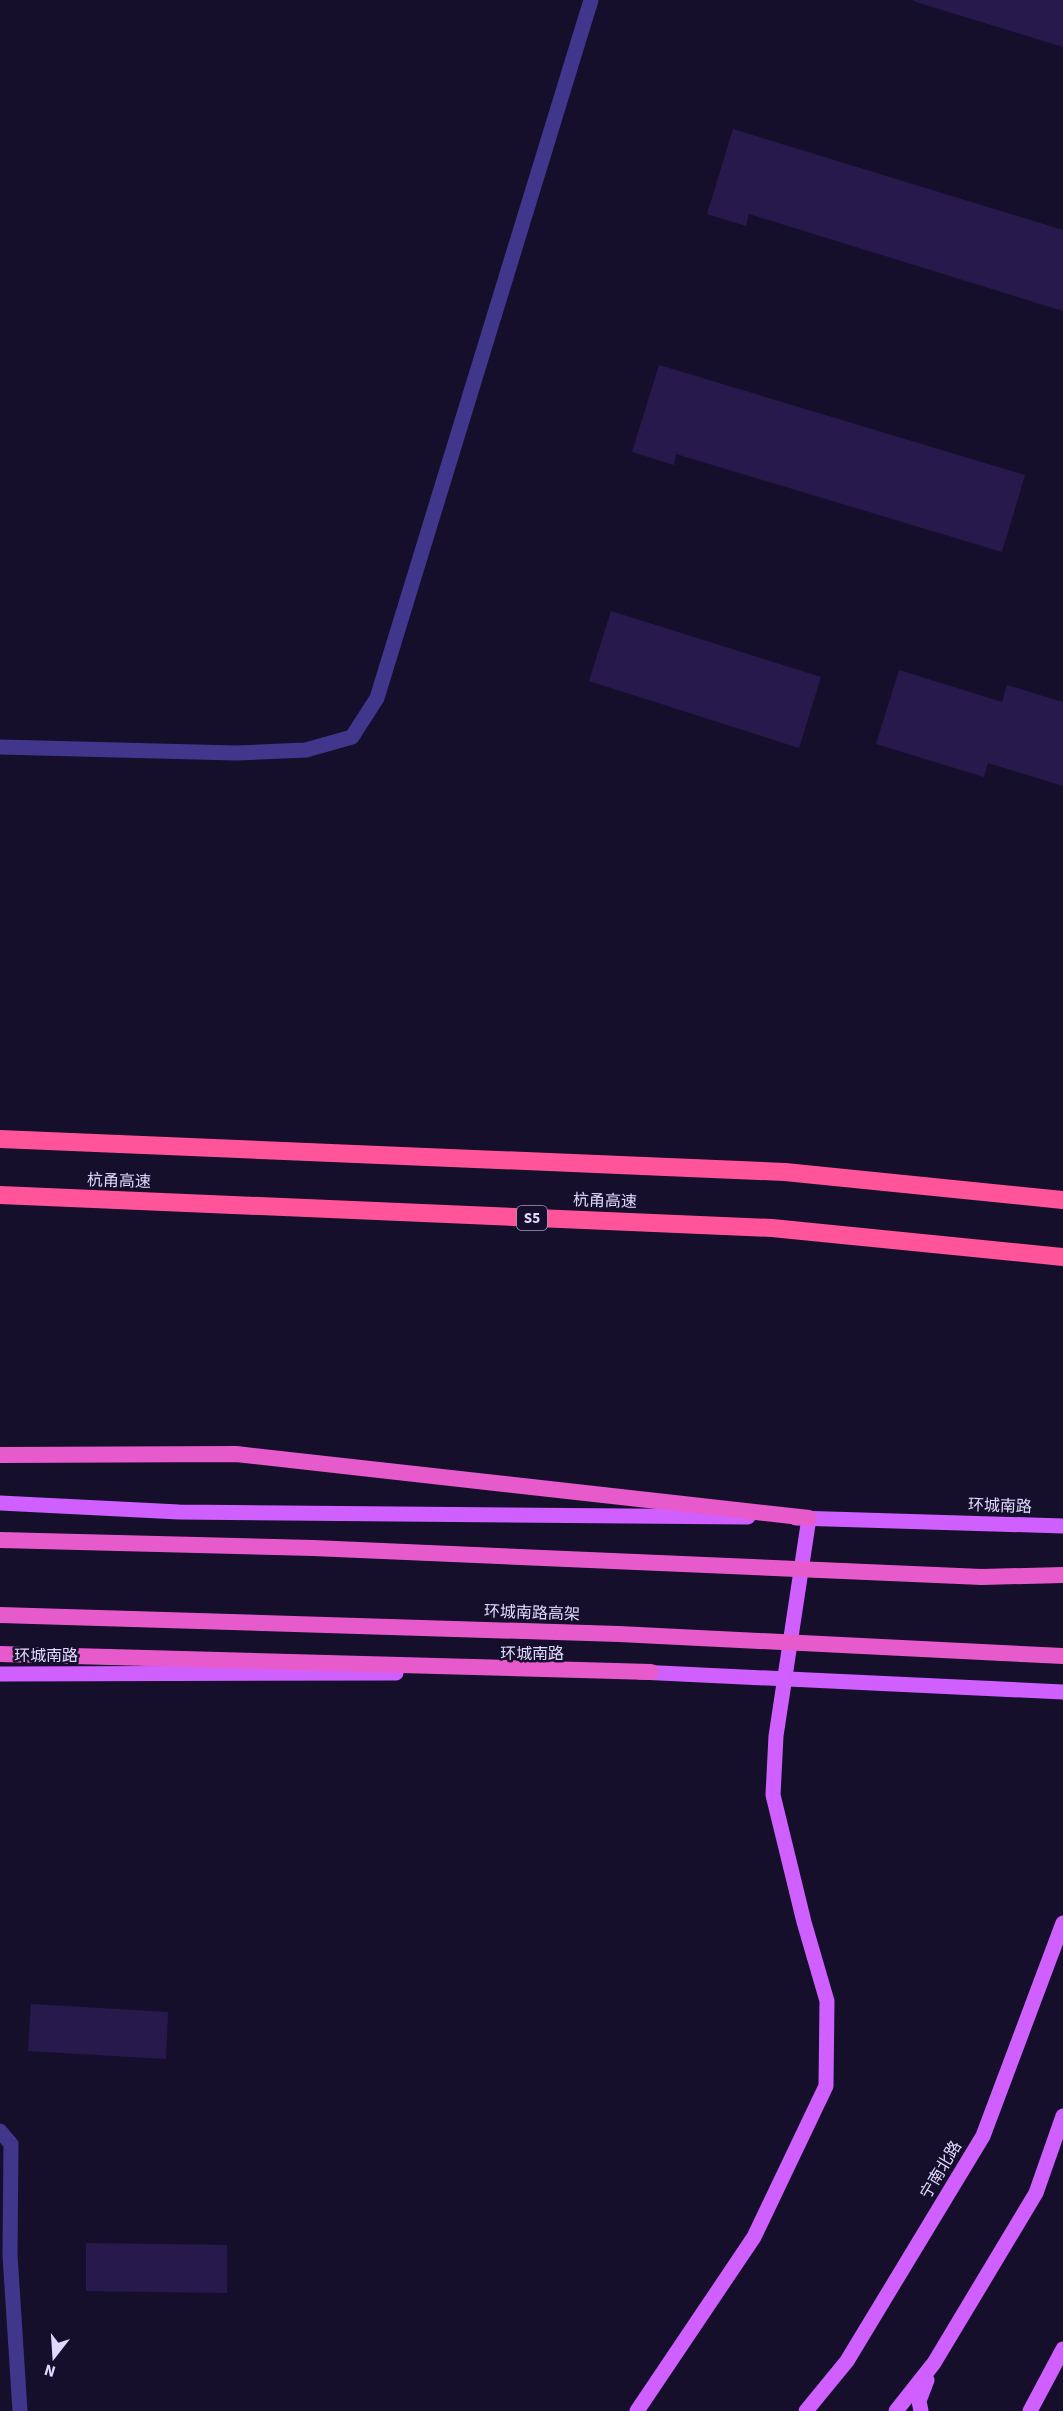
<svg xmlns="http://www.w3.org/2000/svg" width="1063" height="2411" font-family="'Source Sans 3','Noto Sans SC',sans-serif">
<rect width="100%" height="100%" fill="#160f2b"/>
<g fill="#28194d">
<polygon points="913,0 1063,0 1063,47 913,1"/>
<polygon points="733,129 1063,230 1063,311 749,214 746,226 707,214"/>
<polygon points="659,365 1025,475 1002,552 676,454 674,465 632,452"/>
<polygon points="611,611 821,677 799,748 589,681"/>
<polygon points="899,670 1002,702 1007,685 1063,702 1063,786 988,763 984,777 876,744"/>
<polygon points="31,2004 168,2012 166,2059 28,2051"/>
<polygon points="86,2243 227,2245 227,2293 86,2291"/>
</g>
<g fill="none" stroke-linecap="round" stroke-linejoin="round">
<polyline stroke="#40378d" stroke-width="15" points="0,2131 11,2144 10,2255 20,2411"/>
<polyline stroke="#40378d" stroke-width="15" points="0,747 236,753 306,750 352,737 377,698 591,0"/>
<g stroke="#cf60ff" stroke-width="15">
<polyline points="0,1503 179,1512 748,1517"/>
<polyline points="796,1518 1063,1526"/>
<polyline points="639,1672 1063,1692"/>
<polyline points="0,1674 396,1673"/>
<polyline points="637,2411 754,2237 826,2086 827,2001 804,1922 773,1795 776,1736 809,1518"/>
<polyline points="806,2411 847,2361 983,2136 1063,1923"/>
<polyline points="896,2411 934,2363 1036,2193 1063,2116"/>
<polyline points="921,2411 919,2401 927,2380"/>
<polyline points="1030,2411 1063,2349"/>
</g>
<g stroke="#e75acc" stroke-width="16">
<polyline points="0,1455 236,1454 809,1518"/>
<polyline points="982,1577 1063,1575"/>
<polyline points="1002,1653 1063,1656"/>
<polyline points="0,1654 651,1672"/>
</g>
<g stroke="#ff5499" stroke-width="18">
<polyline points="0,1139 785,1172 1063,1200"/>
<polyline points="0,1195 772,1228 1063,1257"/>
</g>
<g stroke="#e75acc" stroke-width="16">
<polyline points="0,1540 313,1548 982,1577"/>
<polyline points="0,1615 619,1634 1002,1653"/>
</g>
</g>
<g text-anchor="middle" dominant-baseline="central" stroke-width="5" stroke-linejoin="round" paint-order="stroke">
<rect fill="#160f2b" stroke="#a39cbf" stroke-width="1.5" x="517" y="1206" width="30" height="24" rx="4.5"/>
<g font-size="15" font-weight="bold" fill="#e0d9ff">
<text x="532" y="1218">S5</text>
</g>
<g font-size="16" fill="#e0d9ff" stroke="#160f2b">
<text transform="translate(119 1181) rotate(2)">杭甬高速</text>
<text transform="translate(605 1201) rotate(2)">杭甬高速</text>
<text transform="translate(1000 1506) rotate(2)">环城南路</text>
<text transform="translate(532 1613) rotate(2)">环城南路高架</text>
<text x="532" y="1654">环城南路</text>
<text x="46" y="1656">环城南路</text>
<text transform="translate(941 2170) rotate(-59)">宁南北路</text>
</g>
</g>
<g transform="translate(54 2357) rotate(197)" stroke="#160f2b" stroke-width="4.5" paint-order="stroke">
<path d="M0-4.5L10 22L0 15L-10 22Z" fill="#e0d9ff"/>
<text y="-9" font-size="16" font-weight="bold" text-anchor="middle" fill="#e0d9ff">N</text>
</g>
</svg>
